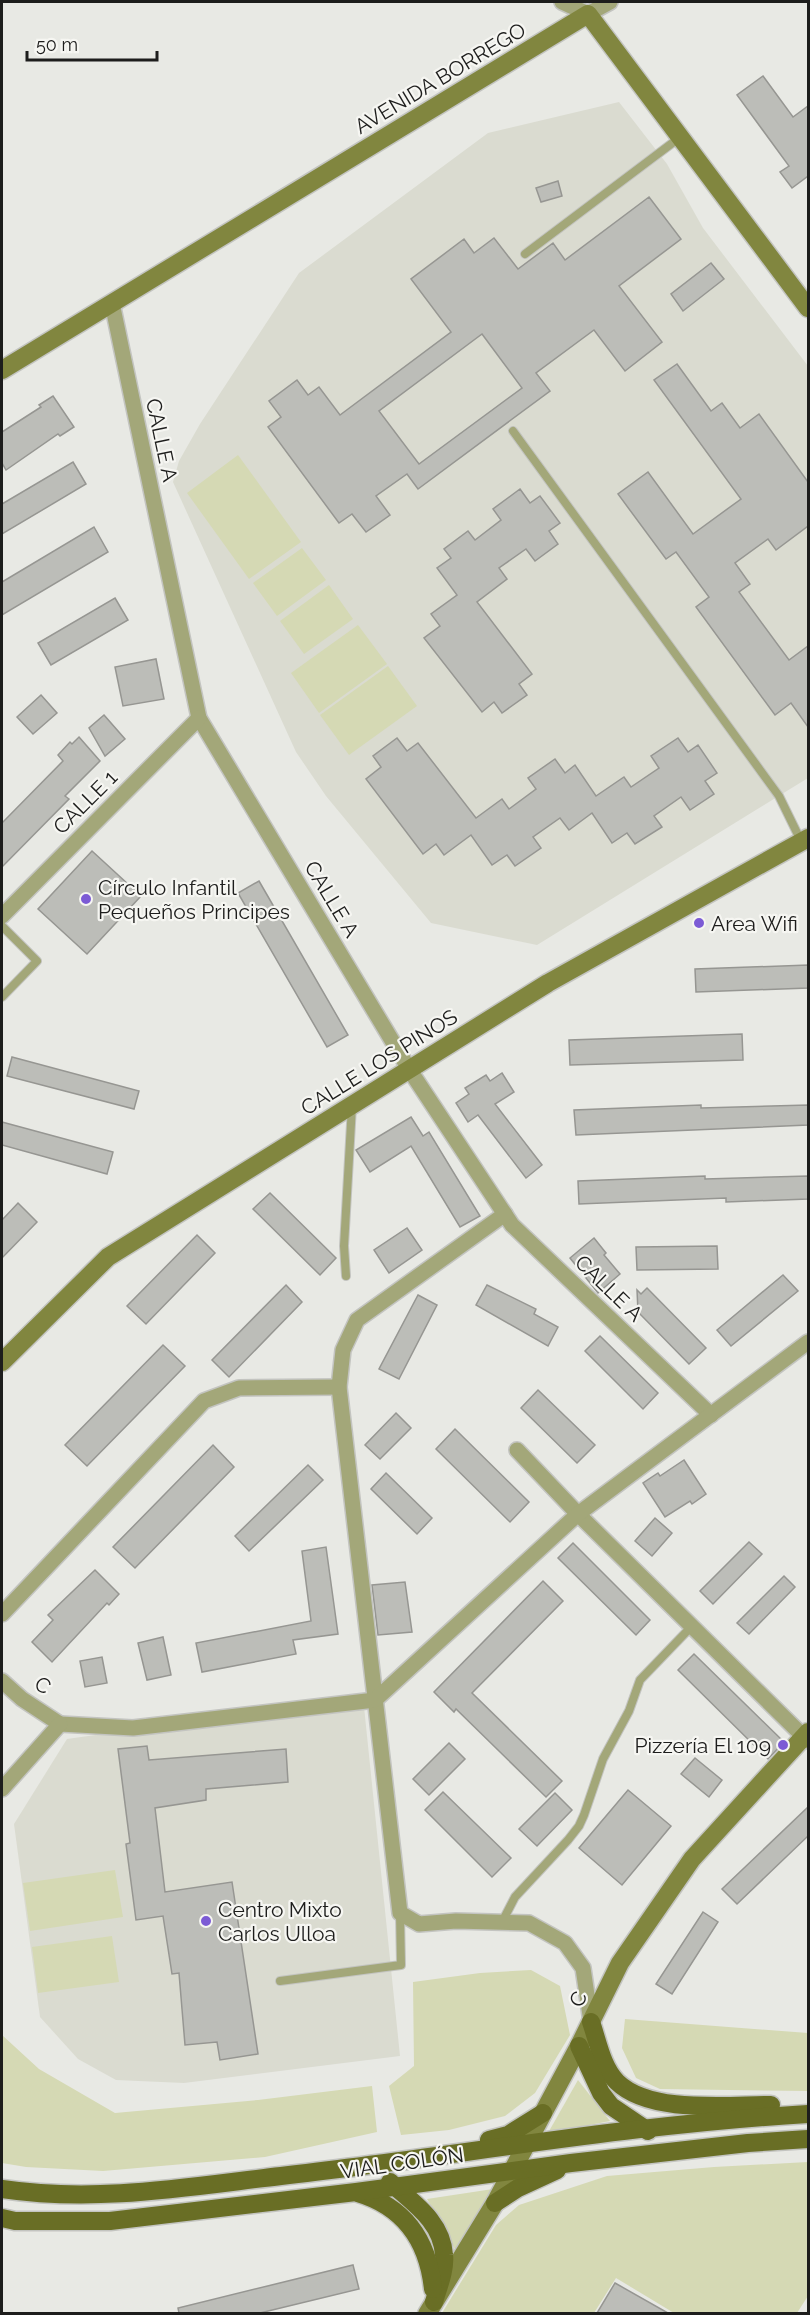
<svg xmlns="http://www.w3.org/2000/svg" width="810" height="2315" font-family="Raleway,sans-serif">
<rect width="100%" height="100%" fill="#e8e9e4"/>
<g fill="#dadbd0">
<polygon points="619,102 667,164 703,228 808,366 808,778 537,945 431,923 326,796 296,752 173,482 179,461 200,424 299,273 488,133"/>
<polygon points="363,1697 400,2056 184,2083 116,2080 78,2059 40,2017 14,1824 67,1739"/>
</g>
<g fill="#d5d9b4">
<polygon points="238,455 301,542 249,579 187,493"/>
<polygon points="302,548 326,580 277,616 253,583"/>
<polygon points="329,585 353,619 304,654 280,621"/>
<polygon points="358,625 387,664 319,713 291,673"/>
<polygon points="388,666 417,706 349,755 320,715"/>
<polygon points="115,1870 123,1917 30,1931 23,1883"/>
<polygon points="112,1936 119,1982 38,1993 32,1947"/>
<polygon points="531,1970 560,1986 570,2035 535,2093 505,2116 449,2130 401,2135 389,2086 414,2066 413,1982 480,1973"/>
<polygon points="625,2019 808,2033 808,2091 660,2089 636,2078 622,2048"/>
<polygon points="2,2035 39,2069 115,2113 258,2100 372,2086 377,2132 265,2157 103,2171 26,2167 2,2163"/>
<polygon points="578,2080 610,2121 548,2133"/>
<polygon points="808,2162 808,2296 797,2313 674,2313 616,2278 594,2313 442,2313 496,2225 519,2205 607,2176 714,2167"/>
<polygon points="493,2189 457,2253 427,2199"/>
</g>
<g fill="#bcbdb8" stroke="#969692" stroke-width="1.5" fill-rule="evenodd">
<polygon points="763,76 793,117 808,106 808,176 792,188 780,172 789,166 737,95"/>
<polygon points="558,181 562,196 541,202 536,188"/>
<path d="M649,197L681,239L619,286L662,342L625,371L594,330L536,373L550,391L418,489L407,474L376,496L390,515L366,532L352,514L339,523L268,427L281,417L269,401L297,380L308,395L319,387L340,415L451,332L411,279L464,239L474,253L494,238L518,269L553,243L565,260ZM482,334L522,388L419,464L379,411Z"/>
<polygon points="711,263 724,279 683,311 671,294"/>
<polygon points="677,364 711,411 722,403 740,428 759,414 808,482 808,526 776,550 768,539 735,563 750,584 739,592 789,660 808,646 808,727 791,703 775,715 696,607 709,597 676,552 666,559 618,494 648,472 693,534 741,499 654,380"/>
<polygon points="53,396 74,427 60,436 58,434 6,470 2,463 2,432 41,407 39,405"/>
<polygon points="73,462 86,484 2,534 2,504"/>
<polygon points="520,489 530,503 540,496 560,523 549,531 558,544 535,561 526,549 499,568 507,579 477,602 532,674 519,684 527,695 502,713 494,702 482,712 424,638 440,626 431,614 457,595 437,568 451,558 444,549 468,531 475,540 501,520 493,509"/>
<polygon points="94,527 108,552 2,615 2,582"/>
<polygon points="115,598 128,620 51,665 38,643"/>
<polygon points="156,659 164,699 123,706 115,667"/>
<polygon points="41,695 57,713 33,734 17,717"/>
<polygon points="104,715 125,739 105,756 89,728"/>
<polygon points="79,737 100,761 65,796 69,799 2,867 2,823 63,761 58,755 70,742 72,744"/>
<polygon points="397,738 407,751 418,743 476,818 502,799 509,809 536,789 528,778 555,759 565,773 575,765 596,796 624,777 631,787 659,768 651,756 678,738 688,752 698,745 717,773 705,781 714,794 690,810 681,797 654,816 662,827 635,844 627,833 612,843 592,813 569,830 560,818 533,837 541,848 515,866 507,855 492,865 471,835 444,855 436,844 423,854 366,779 381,767 373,756"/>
<polygon points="92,851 141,896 87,954 38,909"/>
<polygon points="259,881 348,1035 327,1047 238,893"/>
<polygon points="808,965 808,988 696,992 695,969"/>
<polygon points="742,1034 743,1060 570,1065 569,1040"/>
<polygon points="12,1057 139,1091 134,1109 7,1076"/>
<polygon points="502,1073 514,1092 495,1104 542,1165 526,1178 478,1115 468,1122 456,1103 469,1094 465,1088 486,1075 490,1081"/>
<polygon points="701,1105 701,1108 808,1105 808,1125 576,1135 574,1110"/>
<polygon points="411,1117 423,1136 429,1132 480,1216 460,1227 411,1146 370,1172 356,1150"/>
<polygon points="2,1122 113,1152 107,1174 2,1145"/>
<polygon points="705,1176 705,1179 808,1176 808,1199 726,1202 726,1198 579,1204 578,1181"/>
<polygon points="270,1193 336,1258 320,1275 253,1209"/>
<polygon points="18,1203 37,1222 2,1258 2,1220"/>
<polygon points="407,1228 422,1250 389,1273 374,1250"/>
<polygon points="197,1235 215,1253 146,1324 127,1306"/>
<polygon points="594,1238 606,1253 604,1255 620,1274 598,1293 570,1258"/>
<polygon points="717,1246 718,1269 637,1270 636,1247"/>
<polygon points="783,1275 798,1291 731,1346 717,1330"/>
<polygon points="286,1285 302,1302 229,1377 212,1360"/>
<polygon points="487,1285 536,1309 534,1314 558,1327 548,1346 476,1305"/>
<polygon points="647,1288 706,1348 689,1364 638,1312 637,1290 641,1294"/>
<polygon points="418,1295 437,1305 399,1379 379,1369"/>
<polygon points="600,1336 658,1393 643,1409 585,1351"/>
<polygon points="163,1345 185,1366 87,1466 65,1445"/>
<polygon points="538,1390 595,1445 577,1463 521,1408"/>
<polygon points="396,1413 411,1428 380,1459 365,1445"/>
<polygon points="455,1429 529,1502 510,1522 436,1449"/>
<polygon points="213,1445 234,1467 135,1568 113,1547"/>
<polygon points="684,1460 706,1494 692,1504 690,1501 665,1517 643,1483 658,1473 660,1476"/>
<polygon points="308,1465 323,1480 249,1551 235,1536"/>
<polygon points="386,1473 432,1518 417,1534 371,1489"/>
<polygon points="655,1518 672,1533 652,1556 635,1541"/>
<polygon points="749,1542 762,1554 713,1604 700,1591"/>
<polygon points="573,1543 650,1620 636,1635 558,1558"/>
<polygon points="326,1547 338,1634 293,1640 296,1654 202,1672 196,1643 311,1621 302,1551"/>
<polygon points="95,1570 119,1594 109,1605 107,1603 52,1662 32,1642 53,1620 48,1615"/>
<polygon points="784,1576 795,1587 749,1634 737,1623"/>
<polygon points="543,1581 563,1601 472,1693 562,1781 546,1797 456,1709 454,1712 434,1692"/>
<polygon points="405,1582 412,1632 378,1635 372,1585"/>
<polygon points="163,1637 171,1675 147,1680 138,1643"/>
<polygon points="694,1654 784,1742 768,1759 678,1670"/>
<polygon points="102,1657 107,1683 85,1687 80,1661"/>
<polygon points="449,1743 465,1759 429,1795 413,1779"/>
<polygon points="147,1746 149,1760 286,1749 288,1782 206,1789 206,1800 155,1808 165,1892 232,1882 258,2054 220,2060 217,2042 185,2045 179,1973 172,1974 163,1916 136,1920 126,1844 130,1843 118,1749"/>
<polygon points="695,1758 722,1780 709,1797 681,1774"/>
<polygon points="628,1790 671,1826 622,1885 579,1848"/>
<polygon points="443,1792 511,1858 492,1877 425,1810"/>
<polygon points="555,1793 572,1810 537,1846 519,1829"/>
<polygon points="808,1807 808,1836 737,1904 722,1889"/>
<polygon points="703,1912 718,1922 672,1994 656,1984"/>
<polygon points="353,2265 359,2289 260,2313 179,2313 178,2308"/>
<polygon points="615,2283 668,2313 597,2313"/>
</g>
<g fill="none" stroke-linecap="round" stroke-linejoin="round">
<defs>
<g id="lane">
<polyline points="525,254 679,138"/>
<polyline points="513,431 779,796 801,841"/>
<polyline points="2,926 37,961 2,997"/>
<polyline points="346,1276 344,1246 352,1106"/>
<polyline points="502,1922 515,1897 568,1840 579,1826 584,1815 603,1759 629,1711 640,1680 692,1626"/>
<polyline points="280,1981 401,1965 400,1913"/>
</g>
<g id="street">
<polyline points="562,2 588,14 610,2"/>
<polyline points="112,303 199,718 409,1069 512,1225 711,1415"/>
<polyline points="2,916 199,718"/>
<polyline points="505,1214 357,1320 343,1350 339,1387 400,1913 419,1924 456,1921 529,1923 565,1943 583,1968 591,2022"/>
<polyline points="517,1450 578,1514 808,1741"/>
<polyline points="2,1614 204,1401 239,1388 339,1387"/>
<polyline points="2,1681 22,1699 60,1724"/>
<polyline points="60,1724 133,1728 375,1700 578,1514 808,1342"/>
<polyline points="2,1789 60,1724"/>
</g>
<g id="secondary">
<polyline points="2,370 588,14 808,308"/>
<polyline points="2,1362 108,1257 548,983 808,838"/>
<polyline points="427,2314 495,2203 579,2046 620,1963 692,1859 808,1732"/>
</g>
<g id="primary">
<path d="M591,2022C598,2042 602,2067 617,2082C650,2114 727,2105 771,2105"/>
<polyline points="579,2046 601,2093 611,2106 648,2131"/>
<polyline points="489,2140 508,2135 543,2113"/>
<path d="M390,2182C413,2203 442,2221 444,2255C446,2269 438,2288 434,2302"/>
<path d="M2,2189C97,2203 187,2187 281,2176C457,2156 632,2124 808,2114"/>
<path d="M358,2193C405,2207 428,2241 433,2289"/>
<polyline points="495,2203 518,2188 557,2170"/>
<polyline points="2,2218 15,2221 110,2221 356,2192 571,2163 748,2143 808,2139"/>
</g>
</defs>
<use href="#lane" stroke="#c3c4c0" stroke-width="10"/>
<use href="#street" stroke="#c3c4c0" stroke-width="18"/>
<use href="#secondary" stroke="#c3c4c0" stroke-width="21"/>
<use href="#primary" stroke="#c3c4c0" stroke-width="21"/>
<use href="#lane" stroke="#a3a779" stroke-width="8"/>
<use href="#street" stroke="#a3a779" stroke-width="15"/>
<use href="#secondary" stroke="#81863f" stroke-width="18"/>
<use href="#primary" stroke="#696e25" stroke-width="18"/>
</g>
<g fill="#7c5bd5" stroke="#f6f6f2" stroke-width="2">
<circle cx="86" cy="899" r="6"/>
<circle cx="699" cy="923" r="6"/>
<circle cx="783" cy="1745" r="6"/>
<circle cx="206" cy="1921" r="6"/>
</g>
<g text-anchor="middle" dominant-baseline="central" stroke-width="4.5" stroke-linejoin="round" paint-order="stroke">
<g font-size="21" fill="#1d1d1c" stroke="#f6f6f2">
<text transform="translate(440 78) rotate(-31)">AVENIDA BORREGO</text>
<text transform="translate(162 440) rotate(78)">CALLE A</text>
<text transform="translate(85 802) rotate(-45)">CALLE 1</text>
<text transform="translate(332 899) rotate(59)">CALLE A</text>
<text transform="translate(379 1062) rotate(-32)">CALLE LOS PINOS</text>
<text transform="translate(609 1288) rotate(44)">CALLE A</text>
<text transform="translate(43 1685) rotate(35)">C</text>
<text transform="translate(578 1999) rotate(-64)">C</text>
<text transform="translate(402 2163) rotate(-8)">VIAL COLÓN</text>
</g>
<g font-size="21" fill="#1d1d1c" stroke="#f6f6f2" text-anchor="start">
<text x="98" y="887">Círculo Infantil<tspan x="98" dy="24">Pequeños Principes</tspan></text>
<text x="711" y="923">Area Wifi</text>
<text x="771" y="1745" text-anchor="end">Pizzería El 109</text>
<text x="218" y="1909">Centro Mixto<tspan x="218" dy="24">Carlos Ulloa</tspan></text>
</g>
</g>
<rect width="810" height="2315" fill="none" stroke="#1d1d1c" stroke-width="6"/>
<path d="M27 51v9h130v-9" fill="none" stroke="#1d1d1c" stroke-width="3"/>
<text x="36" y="51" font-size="18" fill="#1d1d1c" stroke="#f6f6f2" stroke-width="4.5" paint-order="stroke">50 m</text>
</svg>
